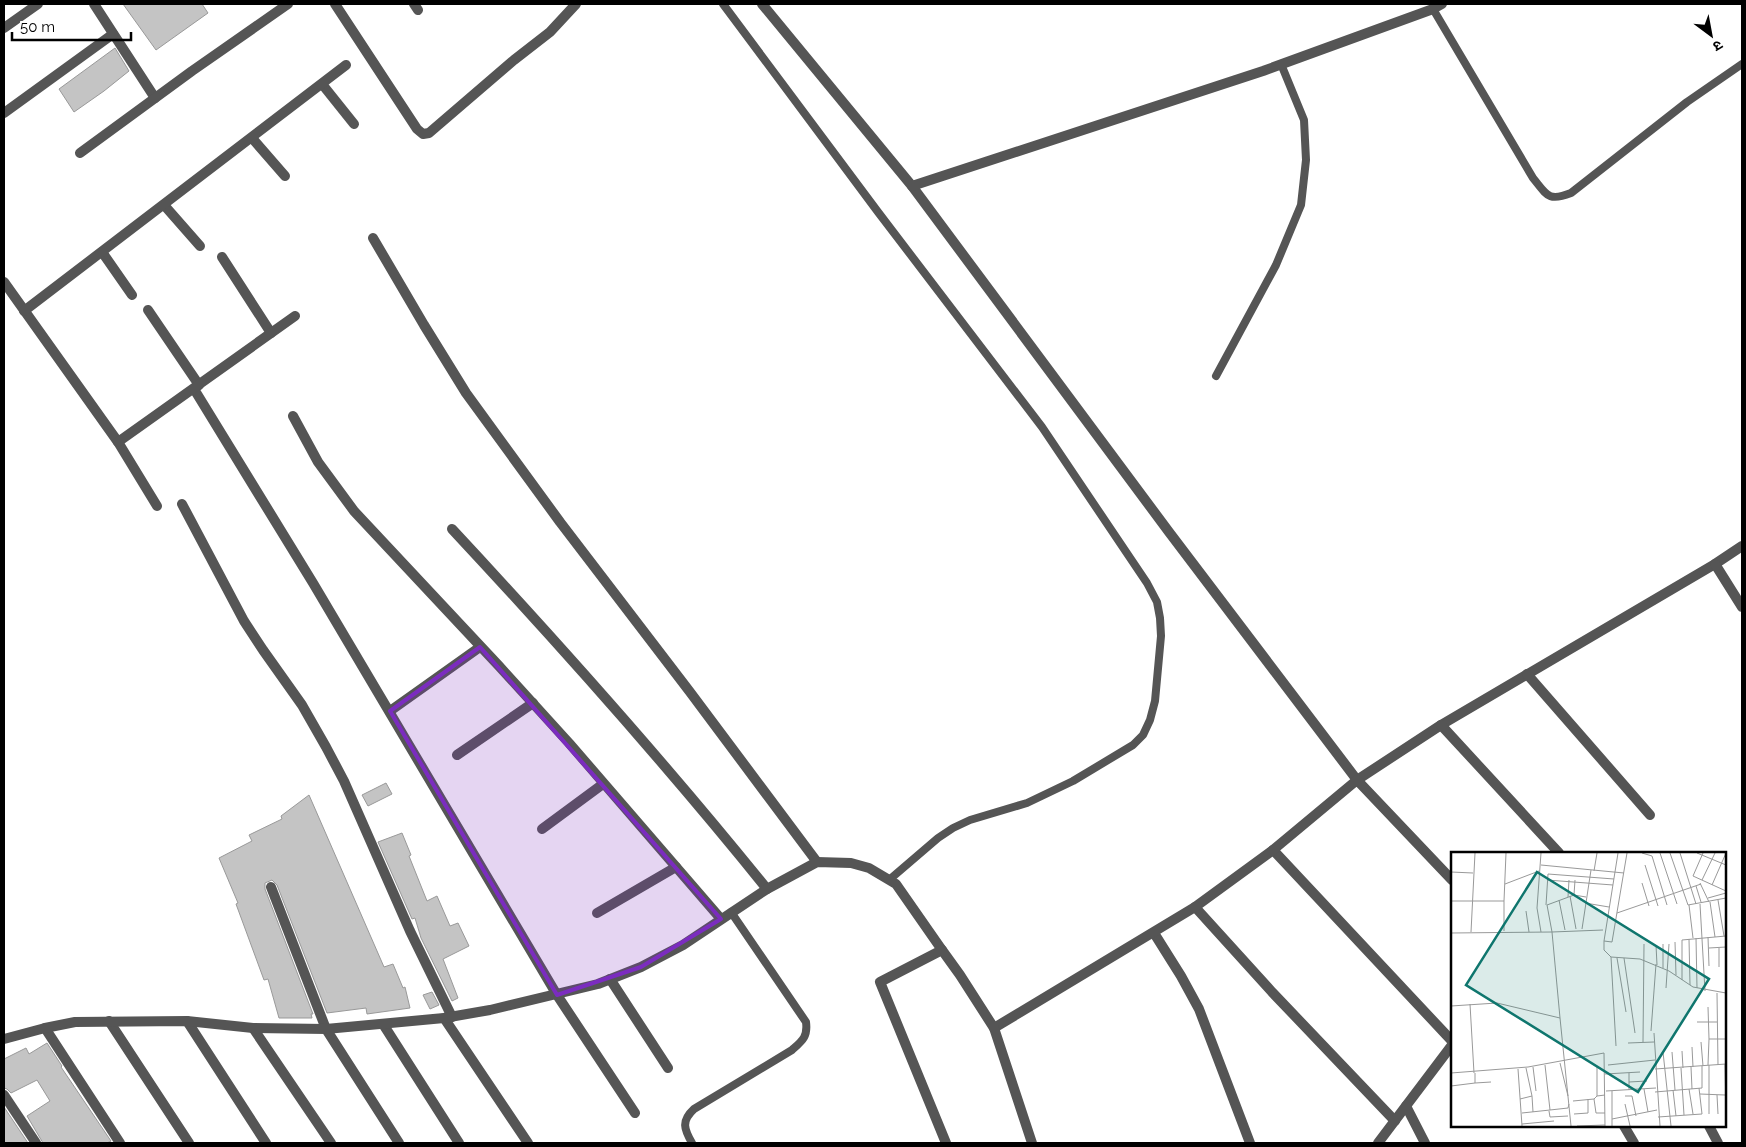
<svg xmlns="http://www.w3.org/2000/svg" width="1746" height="1147" font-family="Raleway,'Noto Sans Devanagari',sans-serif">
<rect width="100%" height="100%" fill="#fff"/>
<g fill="#c4c4c4" stroke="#999">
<polygon points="123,4 202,4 208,13 156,50"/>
<polygon points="115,48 129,71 104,91 74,112 59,89"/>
<polygon points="386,783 392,794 368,806 362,795"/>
<polygon points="309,795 384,967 393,964 403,988 405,987 410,1008 367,1014 366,1008 327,1013 277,885 272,880 265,883 265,889 313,1014 311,1014 312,1018 279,1018 268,979 264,980 236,904 238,903 219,858 252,841 249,835 282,819 281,816"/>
<polygon points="402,833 411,855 409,856 427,901 437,896 450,926 458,923 469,946 443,959 458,998 452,1001 421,938 415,918 412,919 378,842"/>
<polygon points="432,992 439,1005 430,1009 423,995"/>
<polygon points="47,1043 62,1066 61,1067 111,1141 107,1143 43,1143 27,1116 50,1101 37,1080 11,1093 7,1089 4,1088 4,1059 26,1048 29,1054"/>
<polygon points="4,1107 28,1143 4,1143"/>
</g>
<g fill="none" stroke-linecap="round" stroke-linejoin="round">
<g stroke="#555" stroke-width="8">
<polyline points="723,4 878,212 1042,427 1147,583 1157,602 1160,618 1161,636 1155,701 1150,720 1143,735 1133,745 1073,781 1027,803 970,820 953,828 938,838 889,880"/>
<path d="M1433,9L1533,178C1547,195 1548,202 1571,193L1687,102L1742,64"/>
<polyline points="1216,376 1276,265 1301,205 1306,160 1304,120 1281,64"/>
<path d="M692,1143C684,1129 681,1121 694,1109L792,1050C802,1041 808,1037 806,1022L731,912"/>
</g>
<g stroke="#555" stroke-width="10">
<polyline points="94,4 155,98"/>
<polyline points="335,4 417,129 423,134 429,133 514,60 550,32 576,4"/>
<polyline points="414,4 418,10"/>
<polyline points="4,28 38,4"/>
<polyline points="322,84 354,124"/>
<polyline points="4,113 113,34"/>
<polyline points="252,138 285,176"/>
<polyline points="80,153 192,71 288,4"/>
<polyline points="912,186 1169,532 1357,780 1441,725 1715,564 1742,546"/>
<polyline points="164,205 200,246"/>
<polyline points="373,238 424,325 466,393 560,522 690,692 817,862"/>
<polyline points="102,252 132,295"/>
<polyline points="222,257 271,333"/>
<polyline points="4,282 118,442 157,506"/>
<polyline points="148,310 199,385"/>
<polyline points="24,311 346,65"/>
<polyline points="194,389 313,583 557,995 635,1113"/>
<polyline points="293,416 318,462 354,511 499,666 569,743 721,919"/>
<polyline points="118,442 295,316"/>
<polyline points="182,504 244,621 263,650 302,705 326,747 344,781 410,931 452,1017"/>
<path d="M452,529C560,645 667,765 767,889"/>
<polyline points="1715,564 1742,607"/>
<polyline points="1527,674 1650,815"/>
<polyline points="390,711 480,647"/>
<polyline points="1441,725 1559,853"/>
<polyline points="457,755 533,703"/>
<polyline points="542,829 603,784"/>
<polyline points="1273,850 1452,1041"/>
<polyline points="271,887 326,1029 399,1143"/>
<polyline points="1195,907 1272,992 1395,1121"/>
<polyline points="597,913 676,867"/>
<polyline points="1154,933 1181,976 1199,1009 1250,1143"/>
<polyline points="610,979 668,1068"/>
<polyline points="444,1018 528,1143"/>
<polyline points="109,1021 189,1143"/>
<polyline points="187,1021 266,1143"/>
<polyline points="383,1024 459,1143"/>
<polyline points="45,1028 120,1143"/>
<polyline points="253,1028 331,1143"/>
<polyline points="994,1028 1195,907 1273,850 1357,780 1452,880"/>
<polyline points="4,1039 45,1028 75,1022 187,1021 253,1028 326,1029 444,1018 490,1010 598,984 641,967 683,945 767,889 817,862 851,863 869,868 896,884 942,950"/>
<polyline points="4,1095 36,1143"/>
<polyline points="1406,1106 1425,1143"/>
<polyline points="1624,1126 1634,1143"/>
<polyline points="1709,1126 1718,1143"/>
<polyline points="946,1143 880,982 942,950 960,975 994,1028 1032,1143"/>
<polyline points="1378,1143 1452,1045"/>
</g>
<polyline stroke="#555" stroke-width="10" points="762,4 912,186 1263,71 1433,9 1442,4"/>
</g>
<path fill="#7b2cbf" fill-opacity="0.2" stroke="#7b2cbf" stroke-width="4" stroke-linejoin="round" d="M480,647L721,919L641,967L557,995L390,711Z"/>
<g transform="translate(1451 852)">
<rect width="275" height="275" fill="#fff"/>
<path fill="none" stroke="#999" stroke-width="1" d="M167,1L153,89L161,90L176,1M191,1L201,4L216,53M209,1L226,52M219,1L237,53L275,46M229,1L245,52M246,1L275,13M252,1L242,24L275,39M90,13L173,21M194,13L207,54M143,19L146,1M0,20L22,21M96,28L162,33M251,28L264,1M191,31L198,54M249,31L258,50M54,32L88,19M261,33L275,1M245,34L250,50M123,43L124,28M119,44L125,77M117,45L118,28M135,45L123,43L96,53L101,80L152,78M257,46L275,41M108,48L114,78M267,48L273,84M0,49H53L55,1M53,49V79M259,50L264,85M134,51L158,55M249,52L254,139M95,53L97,22L163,27M238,53L242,86M75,59L78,80M166,61L250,32M131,77L140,18M20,80L24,1M90,80L86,56L90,1M0,81L101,80L109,166M257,85L258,114M245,86L246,136M238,87L239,133M153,89V98L160,105L189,107L218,119L242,135L275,141M224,90L225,123M212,92V116M205,93L206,113M258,96L275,95M268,96V115M160,105L165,194M166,106L175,160M173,106L184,181M231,128V88L275,84M215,136L218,92M266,141L267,213M19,152L23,221M0,154L46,151L109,166L120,274M257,155L258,187H275M246,170H266M200,179L205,112M203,181L209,274M192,190L193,92M250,190L252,214M177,191L203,190M241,195L242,215M231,199L232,216M212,200L220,274M221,200L224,238M109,211L117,244M274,212L275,258M157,213L204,208M257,213L258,187M258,213V262M146,214V244L154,243M82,215L85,239M240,215L241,237M230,216L233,263M67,217L71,274M204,217L275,212M0,221L77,215L153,201L154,274M178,221V238M154,222L189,220M178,230L196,229M24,231L40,230M0,234L24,231V221M193,237L197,260M238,237L242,262M222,238L225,264M155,239L205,236M204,240L251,236V214M249,242L274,243M266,243L267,262M81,244L82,260M174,244H181L185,264M69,247L81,244L75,216M143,247L145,261H154M122,249L143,247L146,244M174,252L179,274M99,258L117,256L118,252M98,259L99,265L117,264M71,261L99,258L94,213M123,262L137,261V247M207,265L251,262L248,236M161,267L206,258M71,272L103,269M126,274L154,273M161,274V239"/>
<path fill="#0f766e" fill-opacity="0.15" stroke="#0f766e" stroke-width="2.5" d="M86,20L258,127L187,240L15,133Z"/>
<rect width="275" height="275" fill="none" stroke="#000" stroke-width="2.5"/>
</g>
<rect width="1746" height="1147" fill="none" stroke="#000000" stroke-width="10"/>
<g transform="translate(1711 35) rotate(148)" stroke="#ffffff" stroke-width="4" paint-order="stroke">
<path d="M0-4L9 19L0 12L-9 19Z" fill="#000000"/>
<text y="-8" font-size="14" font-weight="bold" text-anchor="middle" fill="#000000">उ</text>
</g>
<path d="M12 32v8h119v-8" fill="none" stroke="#000000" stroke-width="2.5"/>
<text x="20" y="32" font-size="15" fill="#000000" stroke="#ffffff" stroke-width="4" paint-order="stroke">50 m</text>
</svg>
